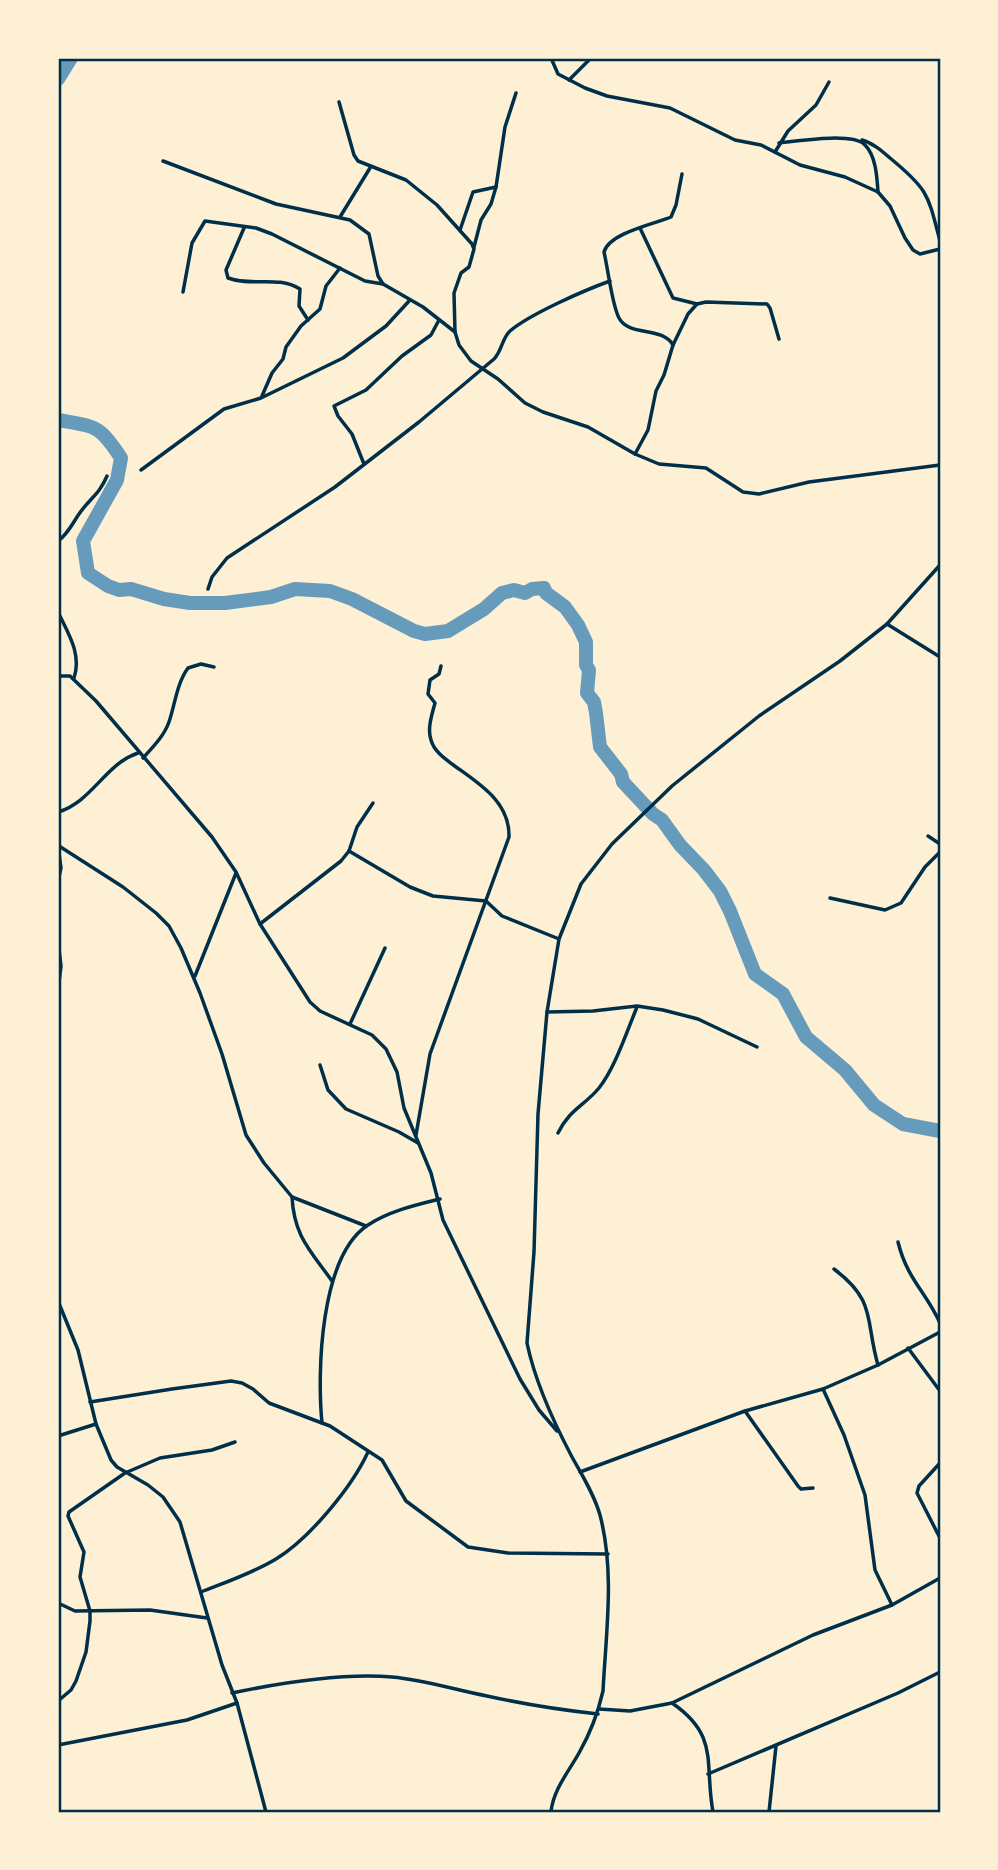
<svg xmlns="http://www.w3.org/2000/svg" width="998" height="1870" font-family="'IBM Plex Sans',sans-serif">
<rect width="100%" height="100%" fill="#fdf0d5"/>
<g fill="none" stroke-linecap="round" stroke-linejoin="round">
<g stroke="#669bbc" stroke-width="14">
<polyline points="58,79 71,58"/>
<path d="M58,420C96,427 99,424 121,458L117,480L83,541L88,573L108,586L119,590L131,589L164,599L190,603H225L271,597L295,589L330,591L352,599L414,631L425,634L448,631L484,609L502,593L514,590L525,593L532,589L544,588L546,593L565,607L578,625L586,642V665L589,670L587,693L594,702L596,713L600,747L621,774L623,782L653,814L662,820L680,845L704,870L720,891L730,911L755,974L783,994L806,1037L845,1070L874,1105L903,1124L940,1131"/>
</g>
<g stroke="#003049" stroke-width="3.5">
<polyline points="551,58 558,74 585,88 607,96 670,108 735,140 761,145 800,165 845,177 878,192 890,206 905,238 913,250 920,254 940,249"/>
<polyline points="569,80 591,58"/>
<polyline points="339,102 354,155 358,161 406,180 437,205 472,244 474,249 469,267 461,273 454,293 455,332 459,345 471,361 498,379 525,403 543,412 588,427 635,454 659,464 706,468 743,492 759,494 809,482 940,465"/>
<path d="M862,140C873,143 882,151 890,158C929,190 928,195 940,241"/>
<path d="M779,143C797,141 853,132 865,145C876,156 877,177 878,192"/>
<polyline points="775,152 788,131 816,105 829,82"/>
<polyline points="163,161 276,204 350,220 369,234 378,276 383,284"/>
<polyline points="340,217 370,168"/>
<path d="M244,228L226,270L228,278C252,287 277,275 300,289L299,306L308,320"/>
<polyline points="640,228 673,298 697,304"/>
<polyline points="460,230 473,192 496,187"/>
<polyline points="474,247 481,220 491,204 496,187 505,127 516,93"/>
<polyline points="183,292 192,243 205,221 256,228 272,234 365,281 383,284 423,307 455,332"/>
<path d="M673,345C662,326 629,337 619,318C612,305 608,269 604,252C609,233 654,224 671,217L676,205L682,174"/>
<polyline points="262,396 272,373 283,359 286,347 301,326 320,309 326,286 340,268"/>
<polyline points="635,454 648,430 656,391 664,375 673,345 688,314 697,304 706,302 767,304 770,308 779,339"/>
<polyline points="364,464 352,434 338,416 334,406 366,390 402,356 431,335 439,320"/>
<polyline points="141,470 224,409 261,398 343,358 386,326 410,300"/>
<path d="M58,541C68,534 72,524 79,514C90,498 99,495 107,476"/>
<path d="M208,589L212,577L227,558L335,487L419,422L494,359C502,351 502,338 510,331C530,314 585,290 610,281"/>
<path d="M58,612C68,633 82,654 74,678"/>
<polyline points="887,624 940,657"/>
<polyline points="58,676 70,676 96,701 212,837 236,872 260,924 310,1002 320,1011 372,1035 386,1049 397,1072 404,1108 431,1173 443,1220 520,1379 539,1410 557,1431"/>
<path d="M143,758C153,747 164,736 169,722C175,704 177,683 188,668L201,664L214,667"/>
<path d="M58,812C92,802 105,764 138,753"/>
<polyline points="928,836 940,844"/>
<polyline points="59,846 123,887 156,913 169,926 181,948 200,993 222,1054 246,1135 264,1163 292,1197 366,1226"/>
<polyline points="349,851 410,887 433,896 486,901 502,916 559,939"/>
<polyline points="58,881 61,868 58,846"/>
<polyline points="830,898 885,910 901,903 925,867 940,852"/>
<polyline points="260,924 341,861 349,851 357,827 373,803"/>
<polyline points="58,941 61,966 58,991"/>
<polyline points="195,976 236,873"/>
<polyline points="547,1012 593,1011 637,1006 663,1010 698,1019 757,1047"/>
<polyline points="350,1024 385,948"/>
<polyline points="320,1065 328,1090 346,1109 399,1132 418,1143"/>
<path d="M558,1133C569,1110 584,1106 599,1088C615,1068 627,1031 637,1007"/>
<path d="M416,1135L430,1054L509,837C510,801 478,783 452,764C444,758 434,751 431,740C427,729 432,714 435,703L428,694L430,680L439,674L441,666"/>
<path d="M292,1197C294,1236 310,1250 332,1281"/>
<path d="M898,1242C907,1279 926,1292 940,1323"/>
<path d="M834,1269C877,1301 865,1321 878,1365"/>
<polyline points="58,1301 78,1350 96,1424 111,1460 117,1467 148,1485 163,1497 180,1522 222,1665 237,1703 266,1812"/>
<polyline points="908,1348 940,1391"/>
<polyline points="823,1389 844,1435 865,1495 875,1570 892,1605"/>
<polyline points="90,1402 172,1389 231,1381 242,1383 253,1389 269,1403 330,1426 382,1460 406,1501 468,1547 508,1553 608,1554"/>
<polyline points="745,1411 798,1486 801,1489 813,1488"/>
<path d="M322,1423C317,1372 320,1256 368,1225C389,1211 416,1205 440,1199"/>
<polyline points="58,1436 96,1424"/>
<polyline points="940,1463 919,1486 917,1493 940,1538"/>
<polyline points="580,1472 745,1411 823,1389 878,1365 940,1332"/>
<path d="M201,1592C226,1582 253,1573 276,1559C309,1539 352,1487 368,1452"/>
<polyline points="58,1603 75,1611 150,1610 207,1618"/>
<path d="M232,1693C280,1683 344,1673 392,1677C425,1680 455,1690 487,1696C523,1704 561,1710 598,1714"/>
<polyline points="58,1701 71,1690 76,1681 86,1652 90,1621 90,1611 80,1577 84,1552 68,1516 69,1512 125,1473 160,1458 212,1450 235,1442"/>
<path d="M672,1703C720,1736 704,1763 713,1812"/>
<polyline points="599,1709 630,1711 672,1703 813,1635 892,1605 940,1578"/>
<polyline points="58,1745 187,1720 237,1703"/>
<polyline points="708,1774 898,1693 940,1672"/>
<path d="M551,1812C553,1790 569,1771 579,1753C591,1732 598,1713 603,1691C606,1632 615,1572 600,1515C594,1494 582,1475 572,1457C553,1421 535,1382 527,1343L534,1252L538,1114L547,1012L559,939L581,884L612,844L672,786L759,716L840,661L887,624L940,565"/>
<polyline points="769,1812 776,1746"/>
</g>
</g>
<rect width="998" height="1870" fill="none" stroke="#fdf0d5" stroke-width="119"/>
<rect x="60" y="60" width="879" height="1751" fill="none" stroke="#003049" stroke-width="2.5"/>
</svg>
